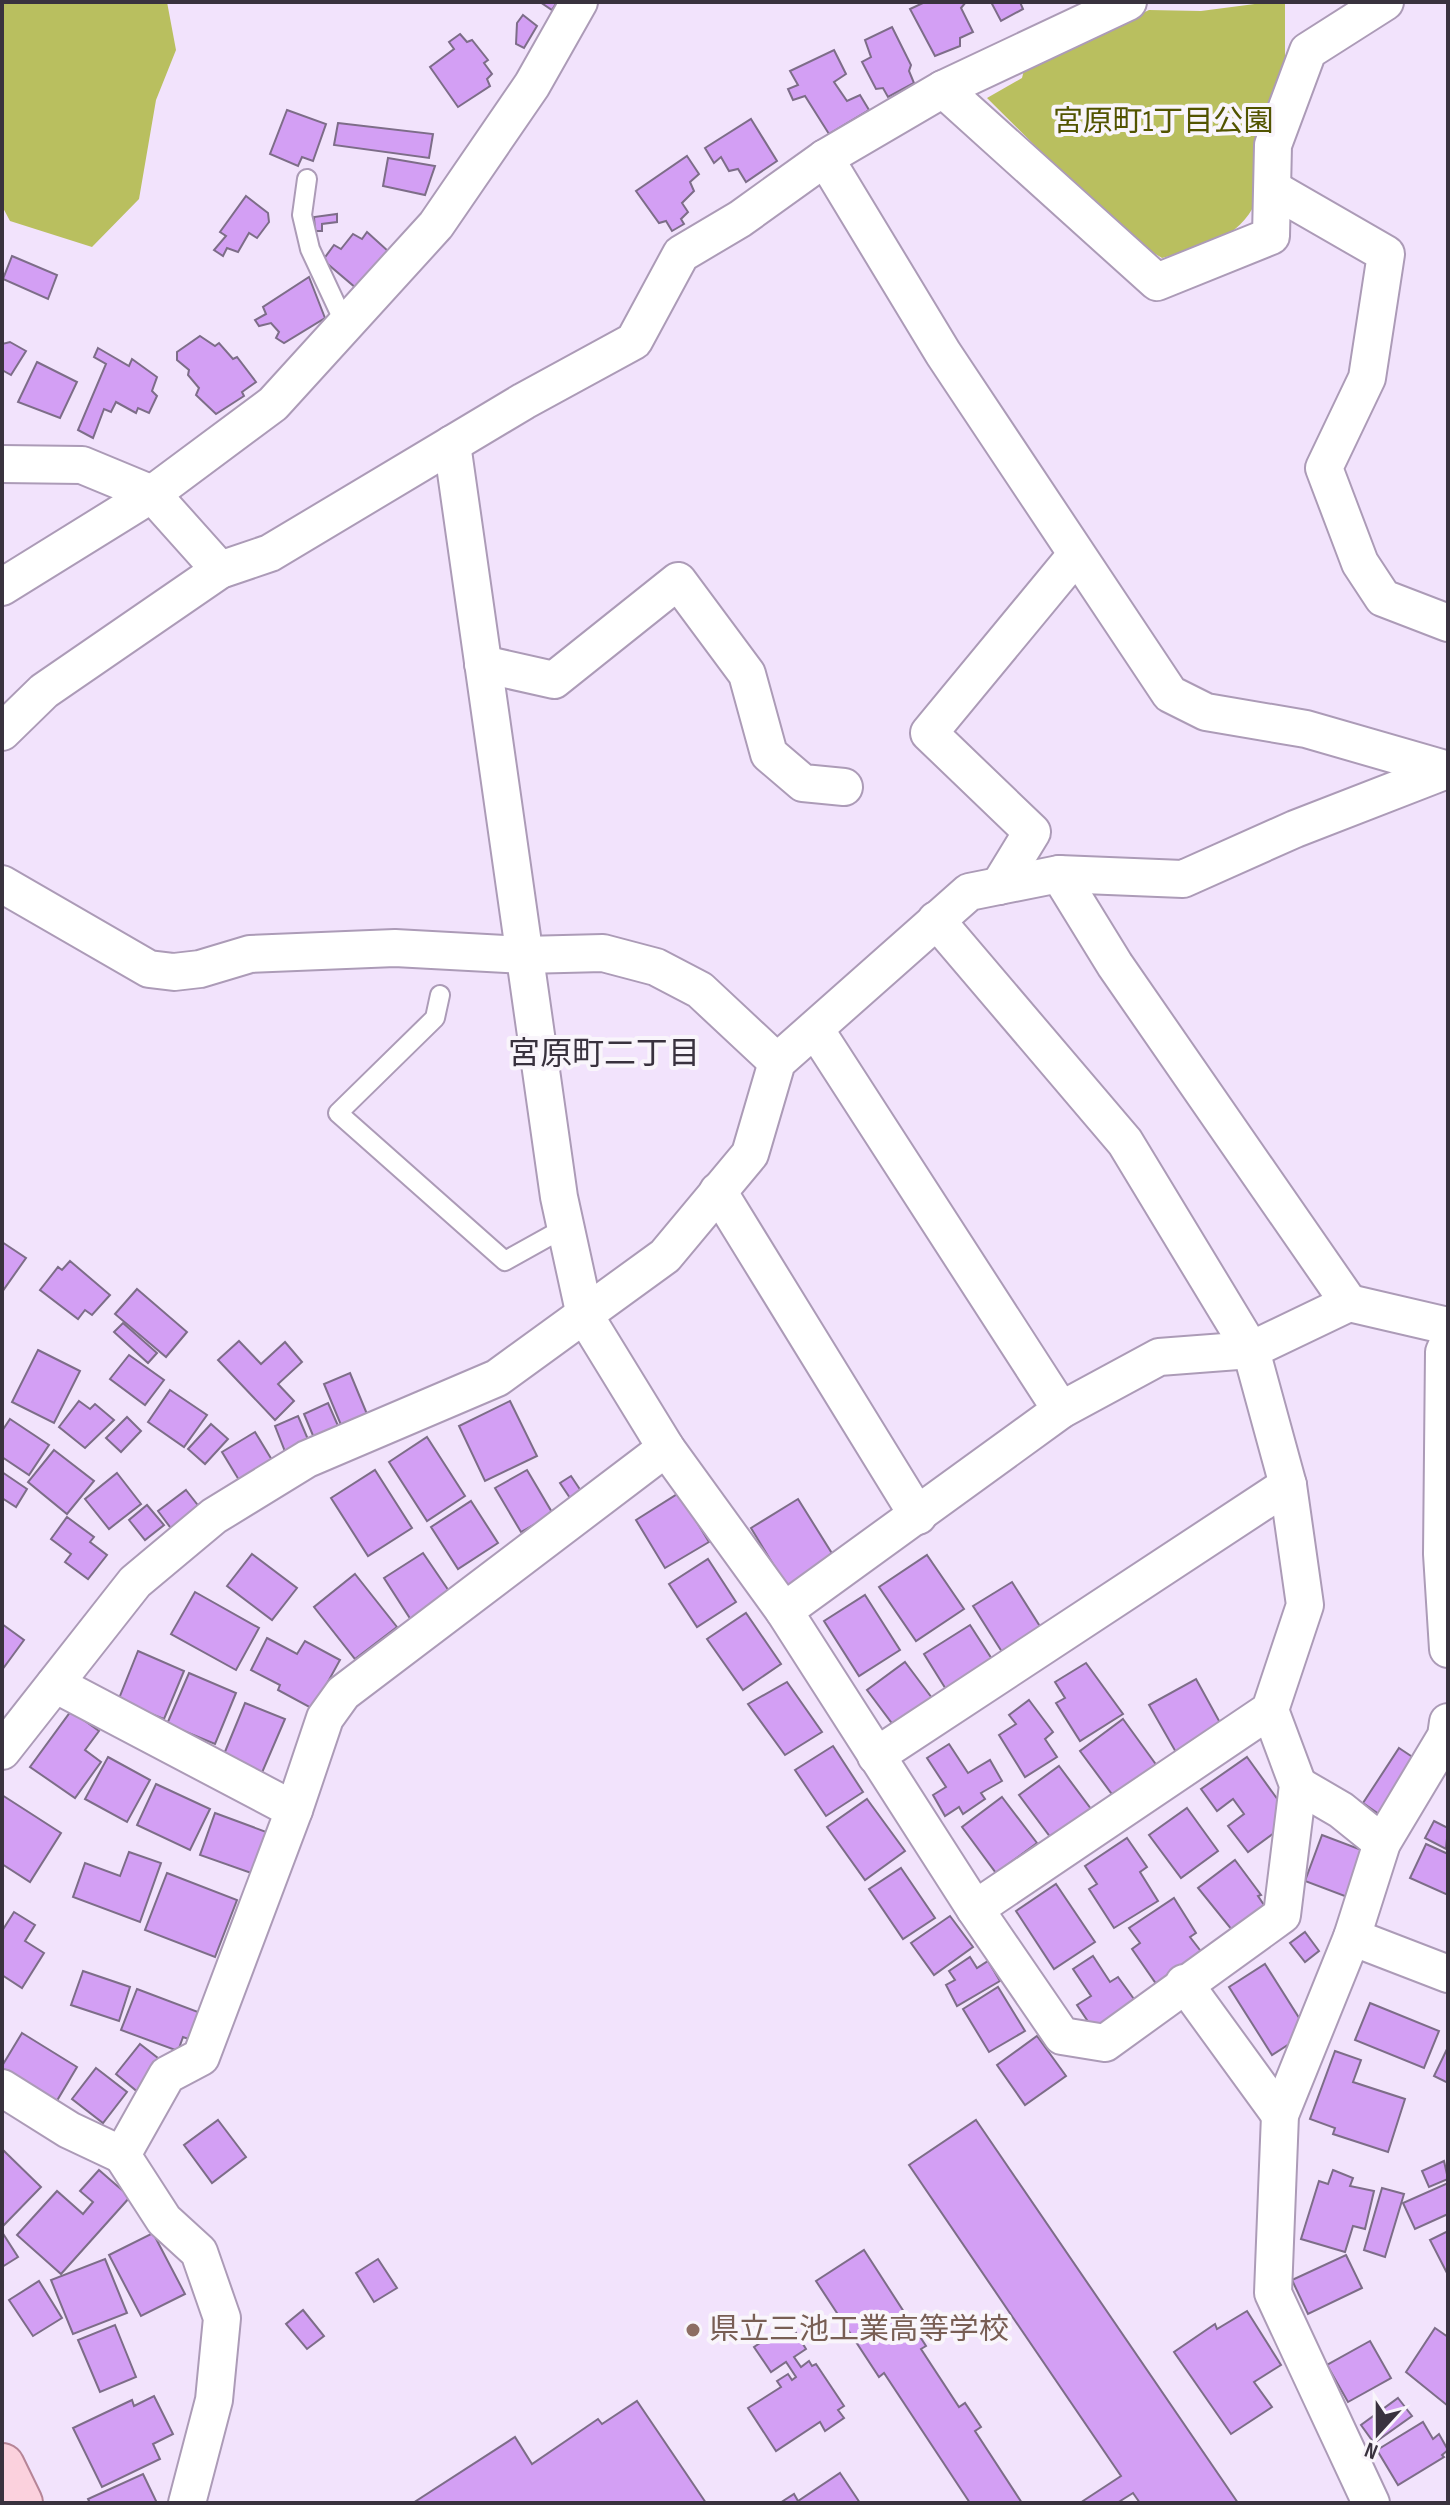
<svg xmlns="http://www.w3.org/2000/svg" width="1450" height="2505" font-family="'Sofia Sans Condensed','Noto Sans JP',sans-serif">
<rect width="100%" height="100%" fill="#f2e3fc"/>
<g fill="#b9bf5f">
<polygon points="2,2 167,2 176,50 156,100 139,199 92,247 10,221 2,206"/>
<path d="M1270,2H1285V88L1256,202C1237,241 1201,248 1162,258L1127,237L987,98L1022,78L1024,70L1149,10L1201,11Z"/>
</g>
<g fill="#d39ff4" stroke="#7d6d88" stroke-width="2">
<polygon points="540,2 557,2 552,10"/>
<polygon points="925,2 966,2 961,8 973,32 960,38 960,46 935,56 910,9"/>
<polygon points="991,2 1020,2 1023,9 1001,21"/>
<polygon points="523,15 537,26 524,48 516,44 517,23"/>
<polygon points="892,27 911,65 909,71 914,83 888,97 883,88 876,89 862,62 871,57 865,40"/>
<polygon points="460,34 467,42 472,40 488,60 484,63 492,74 487,79 490,86 458,107 430,67 454,49 449,42"/>
<polygon points="834,50 846,74 834,82 847,101 860,95 869,110 829,134 805,96 793,100 788,89 798,85 790,71"/>
<polygon points="287,110 326,124 313,161 302,157 298,166 270,154"/>
<polygon points="751,119 777,161 746,182 738,169 729,171 721,157 714,163 705,148"/>
<polygon points="338,123 433,134 429,158 334,145"/>
<polygon points="687,156 699,174 690,182 694,191 682,203 688,212 681,219 684,224 672,231 666,221 659,223 636,191"/>
<polygon points="388,158 435,166 425,195 383,186"/>
<polygon points="246,196 268,213 269,222 257,238 249,233 238,252 227,248 223,256 214,250 226,236 220,232"/>
<polygon points="337,214 337,222 322,224 322,231 315,231 314,217"/>
<polygon points="367,232 388,251 356,288 323,260 334,245 341,249 353,234 362,239"/>
<polygon points="12,256 57,275 48,299 3,279"/>
<polygon points="309,277 325,318 284,343 276,338 279,332 271,323 259,326 255,320 266,314 263,307"/>
<polygon points="200,336 215,346 219,343 233,359 237,357 256,382 242,392 244,396 216,414 196,395 199,388 188,375 189,370 177,360 177,352"/>
<polygon points="10,342 26,351 11,375 2,370 2,344"/>
<polygon points="98,348 129,366 132,359 157,377 152,391 157,396 149,413 138,408 136,413 116,402 111,412 104,409 93,438 78,430 106,364 94,357"/>
<polygon points="37,362 77,382 60,418 18,402"/>
<polygon points="2,1242 26,1258 2,1292"/>
<polygon points="70,1261 110,1295 92,1315 85,1310 78,1319 40,1290 58,1267 62,1270"/>
<polygon points="137,1289 187,1332 166,1357 115,1314"/>
<polygon points="123,1323 157,1353 148,1363 114,1332"/>
<polygon points="239,1341 261,1364 285,1342 302,1362 278,1384 294,1401 275,1420 218,1360"/>
<polygon points="38,1350 80,1371 54,1423 12,1402"/>
<polygon points="129,1355 164,1380 145,1405 110,1379"/>
<polygon points="350,1373 367,1414 341,1425 324,1384"/>
<polygon points="170,1390 207,1415 184,1447 148,1422"/>
<polygon points="79,1401 90,1409 95,1404 114,1420 85,1448 59,1427"/>
<polygon points="510,1401 537,1456 485,1481 459,1426"/>
<polygon points="328,1403 339,1428 314,1438 304,1414"/>
<polygon points="298,1416 310,1444 286,1454 275,1426"/>
<polygon points="127,1417 141,1431 121,1452 106,1438"/>
<polygon points="10,1419 49,1445 29,1475 2,1457 2,1431"/>
<polygon points="211,1424 228,1439 205,1464 188,1449"/>
<polygon points="255,1432 275,1465 242,1485 222,1452"/>
<polygon points="427,1437 465,1496 427,1521 389,1462"/>
<polygon points="54,1450 94,1481 67,1514 28,1482"/>
<polygon points="375,1470 412,1528 368,1556 331,1498"/>
<polygon points="527,1470 553,1514 521,1532 495,1488"/>
<polygon points="2,1472 27,1489 16,1507 2,1498"/>
<polygon points="117,1473 141,1504 109,1529 85,1499"/>
<polygon points="571,1476 585,1497 574,1504 560,1483"/>
<polygon points="186,1490 204,1513 176,1535 158,1511"/>
<polygon points="679,1493 709,1542 665,1568 636,1520"/>
<polygon points="798,1499 838,1563 790,1592 751,1528"/>
<polygon points="471,1501 498,1543 458,1569 431,1527"/>
<polygon points="147,1505 164,1525 145,1540 129,1520"/>
<polygon points="67,1517 94,1537 90,1542 107,1555 88,1579 65,1562 71,1554 51,1539"/>
<polygon points="423,1553 453,1597 413,1623 384,1578"/>
<polygon points="252,1554 297,1588 272,1620 227,1586"/>
<polygon points="927,1555 964,1609 916,1641 879,1587"/>
<polygon points="708,1559 736,1602 697,1627 669,1584"/>
<polygon points="355,1574 397,1627 355,1659 314,1607"/>
<polygon points="1012,1582 1048,1639 1009,1663 973,1606"/>
<polygon points="195,1592 259,1628 236,1670 171,1634"/>
<polygon points="865,1595 900,1650 859,1676 824,1621"/>
<polygon points="746,1613 781,1664 743,1690 707,1639"/>
<polygon points="2,1624 24,1640 2,1670"/>
<polygon points="970,1625 999,1670 952,1699 924,1654"/>
<polygon points="267,1638 297,1654 305,1641 340,1660 313,1709 278,1690 280,1685 251,1670"/>
<polygon points="138,1651 184,1671 164,1719 118,1701"/>
<polygon points="905,1662 941,1710 903,1738 867,1690"/>
<polygon points="1086,1663 1123,1714 1080,1741 1056,1703 1065,1698 1055,1682"/>
<polygon points="189,1673 236,1693 215,1744 167,1724"/>
<polygon points="1196,1679 1223,1728 1177,1754 1149,1705"/>
<polygon points="787,1682 822,1732 785,1755 748,1704"/>
<polygon points="1029,1700 1053,1732 1045,1739 1057,1757 1025,1777 999,1735 1016,1724 1009,1715"/>
<polygon points="245,1703 285,1719 261,1775 222,1759"/>
<polygon points="71,1711 99,1731 85,1750 101,1762 75,1798 30,1767"/>
<polygon points="1123,1719 1160,1770 1117,1801 1080,1751"/>
<polygon points="949,1744 968,1773 990,1760 1002,1781 981,1793 985,1799 963,1814 959,1807 945,1816 933,1795 946,1787 927,1758"/>
<polygon points="833,1746 863,1792 826,1816 795,1770"/>
<polygon points="1399,1748 1423,1764 1386,1819 1363,1803"/>
<polygon points="108,1757 150,1780 127,1822 85,1799"/>
<polygon points="1247,1757 1278,1800 1278,1830 1248,1852 1228,1826 1244,1814 1233,1799 1217,1811 1201,1789"/>
<polygon points="1059,1766 1097,1817 1057,1846 1019,1795"/>
<polygon points="156,1784 210,1809 190,1850 137,1825"/>
<polygon points="2,1795 61,1833 30,1882 2,1864"/>
<polygon points="1002,1797 1037,1843 996,1873 962,1827"/>
<polygon points="867,1799 905,1851 865,1880 827,1827"/>
<polygon points="1187,1808 1218,1851 1181,1878 1149,1835"/>
<polygon points="215,1813 269,1833 254,1874 200,1855"/>
<polygon points="1434,1821 1448,1828 1446,1849 1425,1838"/>
<polygon points="1322,1835 1367,1852 1350,1898 1305,1881"/>
<polygon points="1127,1838 1147,1867 1140,1872 1158,1901 1114,1928 1089,1889 1097,1884 1085,1866"/>
<polygon points="1426,1844 1448,1854 1448,1895 1410,1878"/>
<polygon points="129,1852 161,1863 140,1922 73,1897 85,1863 120,1876"/>
<polygon points="1235,1860 1261,1895 1258,1896 1270,1914 1236,1935 1198,1888"/>
<polygon points="901,1868 935,1918 903,1939 869,1889"/>
<polygon points="167,1873 237,1900 215,1957 145,1930"/>
<polygon points="1056,1884 1095,1942 1054,1969 1016,1911"/>
<polygon points="1174,1898 1196,1933 1190,1937 1203,1954 1159,1988 1132,1949 1140,1943 1129,1928"/>
<polygon points="14,1912 35,1925 25,1941 44,1953 22,1988 2,1975 2,1931"/>
<polygon points="950,1916 973,1947 934,1975 911,1943"/>
<polygon points="1305,1932 1319,1951 1305,1962 1290,1943"/>
<polygon points="1093,1956 1110,1982 1118,1977 1139,2006 1097,2035 1077,2005 1091,1996 1073,1969"/>
<polygon points="970,1957 977,1968 988,1961 1000,1981 957,2006 946,1985 955,1980 949,1971"/>
<polygon points="1265,1964 1308,2032 1272,2055 1229,1987"/>
<polygon points="83,1971 130,1987 119,2021 71,2005"/>
<polygon points="998,1987 1025,2031 989,2052 963,2009"/>
<polygon points="137,1989 206,2015 197,2042 183,2037 178,2051 121,2030"/>
<polygon points="1370,2003 1439,2031 1424,2068 1355,2040"/>
<polygon points="22,2033 77,2067 52,2109 2,2078 2,2066"/>
<polygon points="1037,2036 1066,2076 1025,2105 997,2065"/>
<polygon points="140,2044 163,2062 139,2093 116,2074"/>
<polygon points="1448,2047 1448,2083 1434,2076"/>
<polygon points="1335,2051 1361,2060 1353,2082 1405,2099 1388,2152 1333,2134 1335,2128 1310,2119"/>
<polygon points="96,2068 127,2092 103,2123 72,2099"/>
<polygon points="218,2120 246,2157 212,2183 184,2145"/>
<polygon points="976,2120 1238,2503 1140,2503 1133,2493 1117,2503 1080,2503 1121,2476 909,2165"/>
<polygon points="2,2149 41,2187 4,2225 2,2223"/>
<polygon points="1444,2161 1448,2179 1429,2187 1422,2171"/>
<polygon points="99,2170 130,2197 61,2274 17,2235 57,2191 83,2214 93,2202 80,2191"/>
<polygon points="1333,2170 1353,2178 1350,2186 1374,2191 1365,2229 1353,2226 1345,2252 1301,2239 1319,2181 1328,2184"/>
<polygon points="1448,2183 1448,2214 1415,2229 1403,2203"/>
<polygon points="1382,2188 1404,2194 1385,2257 1364,2250"/>
<polygon points="1448,2231 1448,2275 1430,2240"/>
<polygon points="2,2232 18,2257 2,2267"/>
<polygon points="153,2233 185,2294 141,2316 109,2255"/>
<polygon points="864,2250 926,2346 921,2349 959,2407 965,2403 981,2427 975,2431 1022,2503 970,2503 884,2373 879,2377 816,2281"/>
<polygon points="1346,2255 1362,2288 1308,2314 1292,2280"/>
<polygon points="105,2259 127,2313 73,2334 51,2280"/>
<polygon points="378,2259 397,2288 374,2302 356,2273"/>
<polygon points="39,2281 62,2318 33,2336 9,2300"/>
<polygon points="303,2310 324,2336 307,2349 286,2324"/>
<polygon points="1247,2311 1281,2365 1254,2382 1272,2407 1231,2434 1174,2352 1215,2324 1217,2329"/>
<polygon points="790,2323 806,2349 794,2357 801,2367 809,2361 812,2366 816,2364 844,2406 838,2410 844,2418 825,2431 820,2422 776,2451 748,2408 781,2387 777,2381 788,2374 792,2380 796,2377 786,2362 771,2372 754,2347"/>
<polygon points="115,2325 136,2377 100,2392 78,2340"/>
<polygon points="1435,2328 1448,2337 1448,2406 1406,2372"/>
<polygon points="1370,2341 1391,2378 1348,2402 1327,2365"/>
<polygon points="154,2396 173,2434 153,2444 160,2459 102,2487 73,2428 132,2400 134,2406"/>
<polygon points="1398,2398 1412,2416 1374,2443 1361,2425"/>
<polygon points="637,2401 706,2503 413,2503 515,2437 532,2464 598,2419 602,2424"/>
<polygon points="1423,2422 1433,2439 1439,2434 1448,2450 1442,2455 1444,2457 1398,2485 1377,2450"/>
<polygon points="840,2473 860,2503 780,2503 794,2494 798,2501"/>
<polygon points="143,2474 157,2503 90,2503 88,2499"/>
</g>
<g fill="none" stroke-linecap="round" stroke-linejoin="round">
<defs>
<g id="service">
<polyline points="307,179 302,215 310,249 346,326"/>
<polyline points="440,995 435,1018 338,1113 505,1261 566,1227"/>
</g>
<g id="minor">
<polyline points="943,89 1157,282 1271,236 1273,145 1308,51 1385,2"/>
<polyline points="825,158 943,353 1170,694 1206,712 1306,729 1448,770"/>
<polyline points="1275,190 1386,254 1367,378 1324,468 1360,563 1383,598 1448,623"/>
<polyline points="452,444 559,1197 585,1316 666,1448 784,1611 975,1909 1062,2036 1105,2043 1282,1915 1298,1785 1270,1710"/>
<polyline points="2,464 82,465 152,494 220,570"/>
<polyline points="2,587 152,494 273,404 436,225 532,85 579,2"/>
<polyline points="483,664 554,680 678,581 747,674 769,754 803,783 844,787"/>
<polyline points="2,732 44,691 220,570 270,553 524,401 634,341 681,254 740,219 825,158 943,89 1128,2"/>
<polyline points="1059,874 1115,965 1349,1303"/>
<polyline points="2,884 149,969 174,972 200,969 250,954 395,948 524,955 603,953 656,967 700,990 777,1062"/>
<polyline points="999,886 1032,832 929,733 1076,555"/>
<polyline points="936,920 1125,1142 1251,1350 1288,1485 1305,1605 1270,1710 975,1909"/>
<polyline points="815,1029 1061,1410"/>
<polyline points="718,1191 918,1516"/>
<polyline points="1448,1343 1444,1352 1442,1554 1448,1649"/>
<polyline points="784,1611 1061,1410 1159,1357 1251,1350 1349,1303 1448,1326"/>
<polyline points="55,1684 294,1810"/>
<polyline points="2,1751 135,1582 214,1516 307,1459 497,1378 665,1256 750,1154 777,1062 969,892 1059,874 1183,879 1295,829 1447,770"/>
<polyline points="876,1756 1288,1485"/>
<polyline points="1298,1785 1341,1810 1382,1843"/>
<polyline points="1352,1937 1448,1974"/>
<polyline points="1184,1983 1280,2115"/>
<polyline points="2,2088 69,2130 122,2155"/>
<polyline points="187,2503 214,2400 222,2318 199,2252 164,2220 122,2155 167,2075 201,2057 294,1810 325,1718 343,1693 666,1448"/>
<polyline points="1371,2503 1273,2293 1280,2115 1352,1937 1382,1843 1446,1736 1448,1722"/>
</g>
<polyline id="primary" points="2,2466 20,2503"/>
</defs>
<use href="#service" stroke="#ac9bb7" stroke-width="22"/>
<use href="#minor" stroke="#ac9bb7" stroke-width="40"/>
<use href="#primary" stroke="#b68597" stroke-width="48"/>
<use href="#service" stroke="#fff" stroke-width="18"/>
<use href="#minor" stroke="#fff" stroke-width="36"/>
<use href="#primary" stroke="#fbd1dd" stroke-width="44"/>
</g>
<circle fill="#8d6e63" stroke="#f9f5fb" stroke-width="3" cx="693" cy="2330" r="8"/>
<g text-anchor="middle" dominant-baseline="central" stroke-width="8" stroke-linejoin="round" paint-order="stroke">
<g font-size="30" fill="#525400" stroke="#f9f5fb">
<text x="1163" y="122">宮原町1丁目公園</text>
</g>
<g font-size="30" fill="#785e54" stroke="#f9f5fb" text-anchor="start">
<text x="709" y="2330">県立三池工業高等学校</text>
</g>
<g font-size="32" fill="#39323e" stroke="#f9f5fb">
<text x="604" y="1054">宮原町二丁目</text>
</g>
</g>
<rect width="1450" height="2505" fill="none" stroke="#39323e" stroke-width="8"/>
<g transform="translate(1378 2433) rotate(201)" stroke="#f9f5fb" stroke-width="6" paint-order="stroke">
<path d="M0-6L14 30L0 20L-14 30Z" fill="#39323e"/>
<text y="-12" font-size="22" font-weight="bold" text-anchor="middle" fill="#39323e">N</text>
</g>
</svg>
